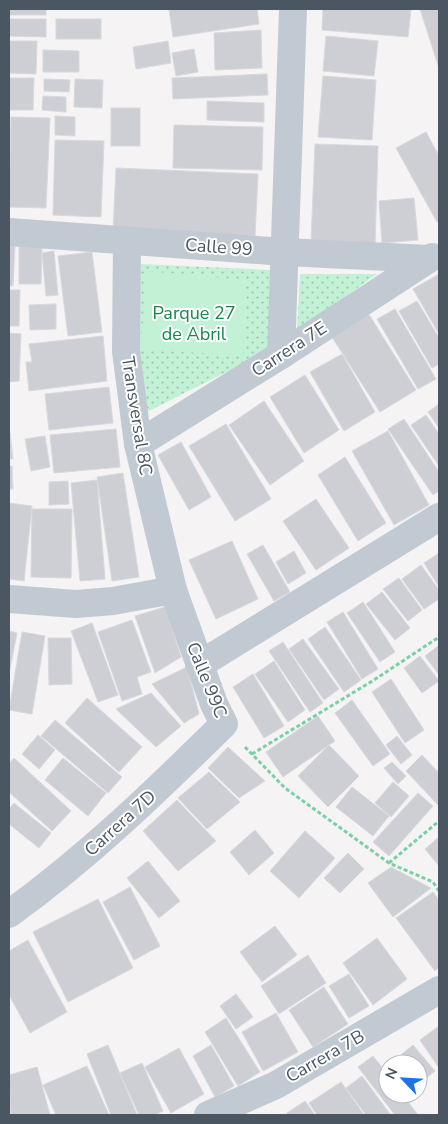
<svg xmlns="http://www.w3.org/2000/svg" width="448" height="1124" font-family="'Nunito Sans',sans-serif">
<defs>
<pattern id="grass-dots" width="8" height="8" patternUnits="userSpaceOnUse" patternTransform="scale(1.25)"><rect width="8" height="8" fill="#c3f1d5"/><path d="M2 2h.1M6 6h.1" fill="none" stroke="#a0c6b0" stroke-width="1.8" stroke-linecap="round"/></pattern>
</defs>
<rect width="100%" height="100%" fill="#f5f3f3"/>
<g fill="url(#grass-dots)">
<polygon points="140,264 270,270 270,350 147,412 135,347"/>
<polygon points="300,274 377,274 297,331"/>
</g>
<polygon fill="#c3f1d5" points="146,271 246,280 243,355 141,350"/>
<g fill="#cdcfd5" stroke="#d7d9de">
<rect x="9" y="9" width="37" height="6"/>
<polygon points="169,9 257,9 259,24 173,37"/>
<polygon points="323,9 411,9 408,37 322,30"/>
<polygon points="420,9 439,9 439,68"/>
<polygon points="9,19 46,19 46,37 9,36"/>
<rect x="56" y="19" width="45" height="20"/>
<polygon points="261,30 262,68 215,70 214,33"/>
<polygon points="326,36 378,41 374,76 323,71"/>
<polygon points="9,41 37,41 36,74 9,73"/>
<polygon points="168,41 171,63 136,69 133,47"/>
<polygon points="194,49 198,72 176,76 172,53"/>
<polygon points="43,50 79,51 79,72 43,72"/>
<polygon points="267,74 268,95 173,99 172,78"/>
<polygon points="323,76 376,80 372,140 318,137"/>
<polygon points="9,78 34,78 33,110 9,110"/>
<polygon points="44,79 70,80 69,92 44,91"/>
<polygon points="75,79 103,80 102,108 74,107"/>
<polygon points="43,96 66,97 66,112 42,110"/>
<polygon points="207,101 264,103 264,122 207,120"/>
<rect x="111" y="108" width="29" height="38"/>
<polygon points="55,116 75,117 75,136 55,135"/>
<polygon points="11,117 50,118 46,208 9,207"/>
<polygon points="174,125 263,127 262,170 173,168"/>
<polygon points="426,132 439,156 439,221 437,222 396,148"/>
<polygon points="55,140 104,141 101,217 53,215"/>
<polygon points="315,144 378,146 375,245 311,243"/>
<polygon points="116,168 258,174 255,236 113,230"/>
<polygon points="414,198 418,240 382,243 379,201"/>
<polygon points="9,246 15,246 13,286 9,286"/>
<polygon points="19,247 42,247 41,284 19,284"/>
<polygon points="54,251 58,295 46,296 42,253"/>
<polygon points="92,252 102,332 68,336 58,256"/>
<polygon points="439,274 439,334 413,289"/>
<polygon points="9,290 20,290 19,326 9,326"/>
<polygon points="417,301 439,338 439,364 432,368 399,311"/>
<polygon points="56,304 56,329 30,330 29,305"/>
<polygon points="395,309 436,379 418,389 377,319"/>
<polygon points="368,313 416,390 380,412 332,337"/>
<polygon points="9,333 21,334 19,381 9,382"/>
<polygon points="103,336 107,381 29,391 26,362 32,362 29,344"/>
<polygon points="342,354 375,412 344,431 310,372"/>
<polygon points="305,375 339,430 304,453 270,397"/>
<polygon points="109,387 113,423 49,430 45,394"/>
<polygon points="264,401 304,461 270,485 229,425"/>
<polygon points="439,404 439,428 428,412"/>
<polygon points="426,415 439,434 439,466 411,425"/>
<polygon points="404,419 439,472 439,491 433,495 388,429"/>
<polygon points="226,424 271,499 235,521 189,446"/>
<polygon points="116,429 120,467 54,473 50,435"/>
<polygon points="388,431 429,505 394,525 352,451"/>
<polygon points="10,433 13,459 9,459 9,434"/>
<polygon points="45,436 50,467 31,471 25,439"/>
<polygon points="181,442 211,497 189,510 158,455"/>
<polygon points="345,457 386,523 358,541 318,475"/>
<polygon points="9,466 12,466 13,489 9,489"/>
<polygon points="123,473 139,577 112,581 97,477"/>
<polygon points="97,480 105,579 80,581 71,483"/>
<polygon points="68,481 69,504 49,505 49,482"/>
<polygon points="316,499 349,548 316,570 283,521"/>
<polygon points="9,503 32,506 24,581 9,579"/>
<polygon points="32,509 72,509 71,578 31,577"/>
<polygon points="232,541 258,599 216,619 189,560"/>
<polygon points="263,545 290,592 274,601 247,554"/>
<polygon points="294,551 306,573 288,584 276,562"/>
<polygon points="439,553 439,587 424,563"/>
<polygon points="421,565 439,590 439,599 424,609 402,579"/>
<polygon points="399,578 422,610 408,621 383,589"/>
<polygon points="382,592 410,628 395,640 366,604"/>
<polygon points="363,602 395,652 380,662 347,613"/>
<polygon points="165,607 181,657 155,673 135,616"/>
<polygon points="343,612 378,669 362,679 327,622"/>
<polygon points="132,620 151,672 137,677 142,694 122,701 98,632"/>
<polygon points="92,623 118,695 98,702 71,631"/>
<polygon points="325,627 361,680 344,692 308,639"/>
<polygon points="9,631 17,633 9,674"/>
<polygon points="22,632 45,636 32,714 9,710"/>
<polygon points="48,638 71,638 72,684 49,685"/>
<polygon points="303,639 339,689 324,700 289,649"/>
<polygon points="283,642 323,703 310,712 269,651"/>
<polygon points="438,646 439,647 439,675 425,656"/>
<polygon points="420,656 439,681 422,693 404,668"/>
<polygon points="274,661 305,710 288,722 255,674"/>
<polygon points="187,667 199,714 184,723 152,684"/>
<polygon points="253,674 284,726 264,738 233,687"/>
<polygon points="391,679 424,730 405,743 372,692"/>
<polygon points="151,693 181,726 156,747 116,709"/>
<polygon points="87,698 142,747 119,772 65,723"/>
<polygon points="352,700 390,754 373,766 335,713"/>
<polygon points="318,716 335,741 283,777 266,752"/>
<polygon points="55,720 122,777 108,793 41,736"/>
<polygon points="38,735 55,750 39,769 22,754"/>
<polygon points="397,736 412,755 401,764 386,745"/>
<polygon points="329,745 359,776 328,807 298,776"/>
<polygon points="228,747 265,781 239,798 208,768"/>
<polygon points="422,755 439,773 439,806 406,771"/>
<polygon points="14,758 71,811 52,831 9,792 9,764"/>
<polygon points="63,758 106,793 88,816 45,780"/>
<polygon points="392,762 406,776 398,784 384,768"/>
<polygon points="209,772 240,802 207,829 178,798"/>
<polygon points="393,782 409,796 391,817 375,803"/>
<polygon points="352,787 389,816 373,836 336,807"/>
<polygon points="418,793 433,806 389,856 373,842"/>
<polygon points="177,800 216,841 178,871 143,831"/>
<polygon points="14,803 51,833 39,848 9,824 9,809"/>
<polygon points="255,830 274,853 249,875 230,852"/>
<polygon points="305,831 335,858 299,898 270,871"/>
<polygon points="439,837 439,866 425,849"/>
<polygon points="348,853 364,869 340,893 324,878"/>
<polygon points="148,861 180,901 159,918 127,878"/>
<polygon points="391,867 431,888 393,917 368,883"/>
<polygon points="130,887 160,946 134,960 103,902"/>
<polygon points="433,892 439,900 439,967 435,971 396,918"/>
<polygon points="98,899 133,968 68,1002 33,932"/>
<polygon points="275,926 297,955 262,982 240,952"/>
<polygon points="377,938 407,979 373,1005 343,963"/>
<polygon points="28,940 67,1012 30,1033 9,995 9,951"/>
<polygon points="308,955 326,983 279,1014 261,986"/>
<polygon points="349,974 369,1006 349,1018 329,986"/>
<polygon points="324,987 348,1024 313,1047 289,1010"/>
<polygon points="236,994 253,1017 236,1029 220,1006"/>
<polygon points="276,1013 298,1052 263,1071 242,1032"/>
<polygon points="226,1018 260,1072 238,1086 205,1032"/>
<polygon points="439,1026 439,1068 420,1040"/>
<polygon points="108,1045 137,1115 111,1115 87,1054"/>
<polygon points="211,1045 234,1086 215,1097 193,1056"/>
<polygon points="413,1045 435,1071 418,1085 418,1064 390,1064"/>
<polygon points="179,1048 204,1094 171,1113 145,1067"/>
<polygon points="373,1056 388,1075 388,1094 402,1094 418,1115 395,1115 358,1067"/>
<polygon points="142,1063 163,1111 154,1115 139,1115 120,1073"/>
<polygon points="87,1066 109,1115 56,1115 43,1085"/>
<polygon points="37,1067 50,1115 11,1115 9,1075"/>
<polygon points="362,1076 390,1114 389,1115 366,1115 346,1088"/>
<polygon points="341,1082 364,1115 317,1115 309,1103"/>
<polygon points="305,1101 315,1115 288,1115 287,1113"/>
</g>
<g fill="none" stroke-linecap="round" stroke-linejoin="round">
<g stroke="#7ad0a6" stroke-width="3" stroke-dasharray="4 2.5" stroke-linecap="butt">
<polyline points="245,747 285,788 389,863 433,882 439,891"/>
<polyline points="252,754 374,680 439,637"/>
<polyline points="389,863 439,821"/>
</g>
<g stroke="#c1cad2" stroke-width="28">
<polyline points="9,232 285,252 429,259"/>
<polyline points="281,355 293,9"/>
<polyline points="138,444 281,355 432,257"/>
<polyline points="9,599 76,604 113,601 173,590"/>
<polyline points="199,665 439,517"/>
<path d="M9,914C89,856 154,793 224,724L214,704L173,590L138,444L126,351L127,240"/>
<polyline points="208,1115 276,1085 439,990"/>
</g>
</g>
<g text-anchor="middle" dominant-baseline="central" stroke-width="4" stroke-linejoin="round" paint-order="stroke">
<g font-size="18" fill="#4a5661" stroke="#fff">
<text transform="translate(219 247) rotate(4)">Calle 99</text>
<text transform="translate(289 349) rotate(-33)">Carrera 7E</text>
<text transform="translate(137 416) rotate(81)">Transversal 8C</text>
<text transform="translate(207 680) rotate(68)">Calle 99C</text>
<text transform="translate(120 823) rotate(-42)">Carrera 7D</text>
<text transform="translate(325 1056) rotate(-30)">Carrera 7B</text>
</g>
<g font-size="18" fill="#17864f" stroke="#fff">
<text x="194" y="313">Parque 27<tspan x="194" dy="21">de Abril</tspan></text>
</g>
</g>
<rect width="448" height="1124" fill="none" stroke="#4a5661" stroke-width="20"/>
<g transform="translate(403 1079) rotate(295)"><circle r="24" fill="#ffffff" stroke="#b7bbc0"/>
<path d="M0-4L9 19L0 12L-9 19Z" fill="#1a73e8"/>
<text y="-8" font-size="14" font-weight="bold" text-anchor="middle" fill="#4a5661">N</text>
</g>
</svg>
